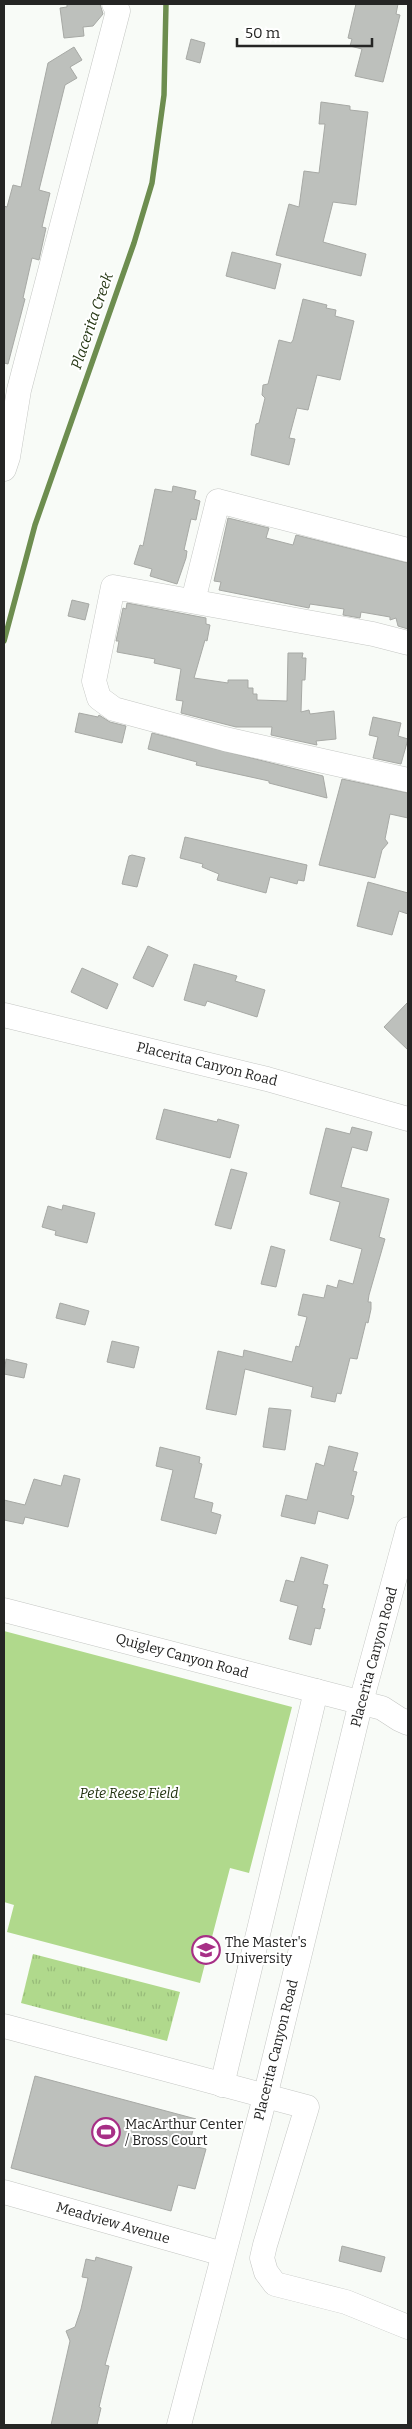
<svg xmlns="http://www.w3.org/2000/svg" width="412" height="2429" font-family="Bitter,serif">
<defs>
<pattern id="grass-tufts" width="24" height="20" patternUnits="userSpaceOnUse" patternTransform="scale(1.25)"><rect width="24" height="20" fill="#b0d98c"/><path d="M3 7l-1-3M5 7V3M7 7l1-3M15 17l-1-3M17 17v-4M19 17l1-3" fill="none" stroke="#97ba79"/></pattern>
</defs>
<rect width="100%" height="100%" fill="#f8fbf7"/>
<polygon fill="url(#grass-tufts)" points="33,1954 180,1992 167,2041 21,2003"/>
<polygon fill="#b0d98c" points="4,1631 292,1707 249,1873 230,1868 200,1983 7,1932 14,1905 4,1902"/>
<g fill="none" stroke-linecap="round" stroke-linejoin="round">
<polyline stroke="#6d8d4f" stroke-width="5.5" points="4,641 35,525 134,243 152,183 164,95 166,4"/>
</g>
<g fill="#bdc0bc" stroke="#a7a9a5">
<polygon points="67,4 100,4 103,14 93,26 83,27 84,36 64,38 60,8 67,7"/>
<polygon points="356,4 398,4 396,14 400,15 383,82 355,76 362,49 350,46 352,39 348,38"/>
<polygon points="191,39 205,43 200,63 186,59"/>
<polygon points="74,47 82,60 70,67 77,78 65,85 39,190 50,193 42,227 46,228 39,260 32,258 23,298 25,299 8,364 4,363 4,206 7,207 13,185 21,187 48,63"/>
<polygon points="321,102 350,106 350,110 368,112 356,205 333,202 323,242 366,254 361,276 276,255 289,204 299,207 304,171 319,173 325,124 319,124"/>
<polygon points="232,252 281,264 275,289 226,276"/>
<polygon points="303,299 327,305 326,308 336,310 335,316 354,321 340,380 317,375 308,410 297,408 289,438 295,439 289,465 251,455 256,424 259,423 265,398 262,395 263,385 268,384 279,340 291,343 293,340"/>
<polygon points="173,486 196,491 194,499 200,501 196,520 191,519 184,550 187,551 186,558 177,584 150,576 152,569 134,564 140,545 143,546 155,489 172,492"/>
<polygon points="228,518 269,528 266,538 293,545 296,535 408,563 408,629 398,626 396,618 390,620 390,617 361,612 360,618 343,615 344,609 310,604 309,608 219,590 221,582 214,581"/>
<polygon points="72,600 89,604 85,620 68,616"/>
<polygon points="127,603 206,618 206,624 210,625 207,641 205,640 194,678 228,683 228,680 248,680 248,688 253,688 253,694 257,694 257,700 287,701 288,653 303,653 302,658 306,658 305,680 302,680 301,712 309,710 310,714 334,711 336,739 316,741 317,745 271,735 272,727 236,727 181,713 183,701 176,700 181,669 154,663 155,659 117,652 119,641 116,641 123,608 126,609"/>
<polygon points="79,713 98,717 99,715 110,722 126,726 122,743 75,732"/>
<polygon points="373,717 401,723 398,736 408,739 401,764 373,758 378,737 369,735"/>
<polygon points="152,733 323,776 327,798 269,783 269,781 196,765 197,762 148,749"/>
<polygon points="342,779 408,793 408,818 390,814 385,839 388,843 382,850 375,878 319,865"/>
<polygon points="185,837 307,865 304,881 298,880 297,884 270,877 266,893 217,880 219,874 202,867 203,864 180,858"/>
<polygon points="132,855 145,858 137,887 122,884 129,856"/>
<polygon points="368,882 408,893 408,914 399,911 392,935 357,926"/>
<polygon points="148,946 168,955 153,987 133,978"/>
<polygon points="194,964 237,976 235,981 265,990 257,1017 207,1001 205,1006 184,1000"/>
<polygon points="82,968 118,984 107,1009 71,992"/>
<polygon points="408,1002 408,1050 384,1027"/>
<polygon points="164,1109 217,1122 218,1119 239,1125 230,1158 156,1139"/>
<polygon points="352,1127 372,1132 367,1151 352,1147 341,1187 389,1199 379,1237 385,1239 369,1295 368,1302 371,1302 371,1309 368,1323 366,1322 357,1359 350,1358 341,1394 337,1393 335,1402 311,1397 313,1387 245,1369 236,1415 206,1409 218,1351 243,1357 244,1350 292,1362 296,1346 299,1347 307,1317 298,1315 303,1294 324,1298 327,1285 337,1288 339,1280 353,1284 362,1249 330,1240 340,1202 310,1194 310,1192 326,1128 350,1134"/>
<polygon points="231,1169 247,1173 231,1229 215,1225"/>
<polygon points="63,1205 95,1213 87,1243 55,1235 56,1231 42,1227 48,1206 62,1210"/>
<polygon points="271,1246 285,1250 276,1287 261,1284"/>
<polygon points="60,1303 89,1311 85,1325 56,1318"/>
<polygon points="112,1341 139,1347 134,1368 107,1362"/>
<polygon points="6,1359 27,1364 24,1378 4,1374"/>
<polygon points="269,1408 291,1410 285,1450 263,1447"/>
<polygon points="329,1446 358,1453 353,1471 357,1472 351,1495 354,1496 353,1502 348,1519 318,1511 315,1524 281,1516 286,1495 307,1500 316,1463 324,1466"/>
<polygon points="160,1447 200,1457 199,1463 202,1464 194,1498 213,1503 211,1512 221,1515 216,1534 161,1520 173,1470 156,1466"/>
<polygon points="64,1475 80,1479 68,1527 25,1517 23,1524 4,1520 4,1500 25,1505 34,1479 61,1486"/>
<polygon points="301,1557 328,1565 323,1584 328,1585 322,1608 325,1609 320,1629 315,1628 311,1645 289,1639 298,1606 280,1601 286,1580 294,1582"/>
<polygon points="35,2076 196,2119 189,2145 206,2149 195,2189 178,2185 171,2211 11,2168"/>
<polygon points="342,2246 385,2257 381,2272 339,2261"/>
<polygon points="96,2257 132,2267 105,2365 109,2366 99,2407 101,2408 97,2425 51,2425 70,2341 66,2331 75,2327 81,2309 88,2278 82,2277 86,2259 95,2261"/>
</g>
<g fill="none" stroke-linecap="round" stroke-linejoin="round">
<defs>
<g id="minor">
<polyline points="4,469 8,457 19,390 118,11 114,4"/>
<polyline points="193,601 218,501 408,550"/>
<polyline points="408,643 373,634 113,587 94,681 99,698 114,709 225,739 408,780"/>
<polyline points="4,1015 267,1079 408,1119"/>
<polyline points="4,1610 382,1708 399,1719 408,1723"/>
<polyline points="4,2026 307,2107 265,2245 262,2258 266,2272 275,2284 346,2302 408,2327"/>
<polyline points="222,2085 316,1691"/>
<polyline points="4,2192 223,2254"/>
<polyline points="179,2425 265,2097 361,1702 408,1529"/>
</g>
</defs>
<use href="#minor" stroke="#c5c7c4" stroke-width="25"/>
<use href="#minor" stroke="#fff" stroke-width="24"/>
</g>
<defs>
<symbol id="university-ring" viewBox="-11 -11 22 22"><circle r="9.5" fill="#fff" stroke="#a72f86" stroke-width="1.5"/><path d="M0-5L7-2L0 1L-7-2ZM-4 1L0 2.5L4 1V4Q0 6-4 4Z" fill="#a72f86"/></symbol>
<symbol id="stadium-ring" viewBox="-11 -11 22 22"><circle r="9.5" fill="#fff" stroke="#a72f86" stroke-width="1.5"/><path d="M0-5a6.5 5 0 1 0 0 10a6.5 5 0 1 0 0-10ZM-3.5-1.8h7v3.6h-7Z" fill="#a72f86"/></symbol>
</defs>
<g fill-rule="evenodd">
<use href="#university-ring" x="190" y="1934" width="32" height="32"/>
<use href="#stadium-ring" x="90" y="2116" width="32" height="32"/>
</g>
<g text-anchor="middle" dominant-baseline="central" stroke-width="4" stroke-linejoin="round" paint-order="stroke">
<g font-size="14" fill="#252524" stroke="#fff">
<text transform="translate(207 1064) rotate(14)">Placerita Canyon Road</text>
<text transform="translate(182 1656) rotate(15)">Quigley Canyon Road</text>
<text transform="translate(374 1657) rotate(-75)">Placerita Canyon Road</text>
<text transform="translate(276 2050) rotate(-76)">Placerita Canyon Road</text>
<text transform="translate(113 2223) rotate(16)">Meadview Avenue</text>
</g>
<g font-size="14" font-style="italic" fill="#21320e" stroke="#fff">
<text x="129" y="1793">Pete Reese Field</text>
</g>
<g font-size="14" fill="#252524" stroke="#fff" text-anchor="start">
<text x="225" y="1942">The Master's<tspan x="225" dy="16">University</tspan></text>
<text x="125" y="2124">MacArthur Center<tspan x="125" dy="16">/ Bross Court</tspan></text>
</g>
<g font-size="15" font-style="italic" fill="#263714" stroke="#fff">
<text transform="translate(92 321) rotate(-71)">Placerita Creek</text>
</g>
</g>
<rect width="412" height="2429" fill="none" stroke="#252524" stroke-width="10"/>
<path d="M237 38v8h135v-8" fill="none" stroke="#252524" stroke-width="2.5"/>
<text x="245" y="38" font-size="15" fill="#252524" stroke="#ffffff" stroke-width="4" paint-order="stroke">50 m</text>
</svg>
